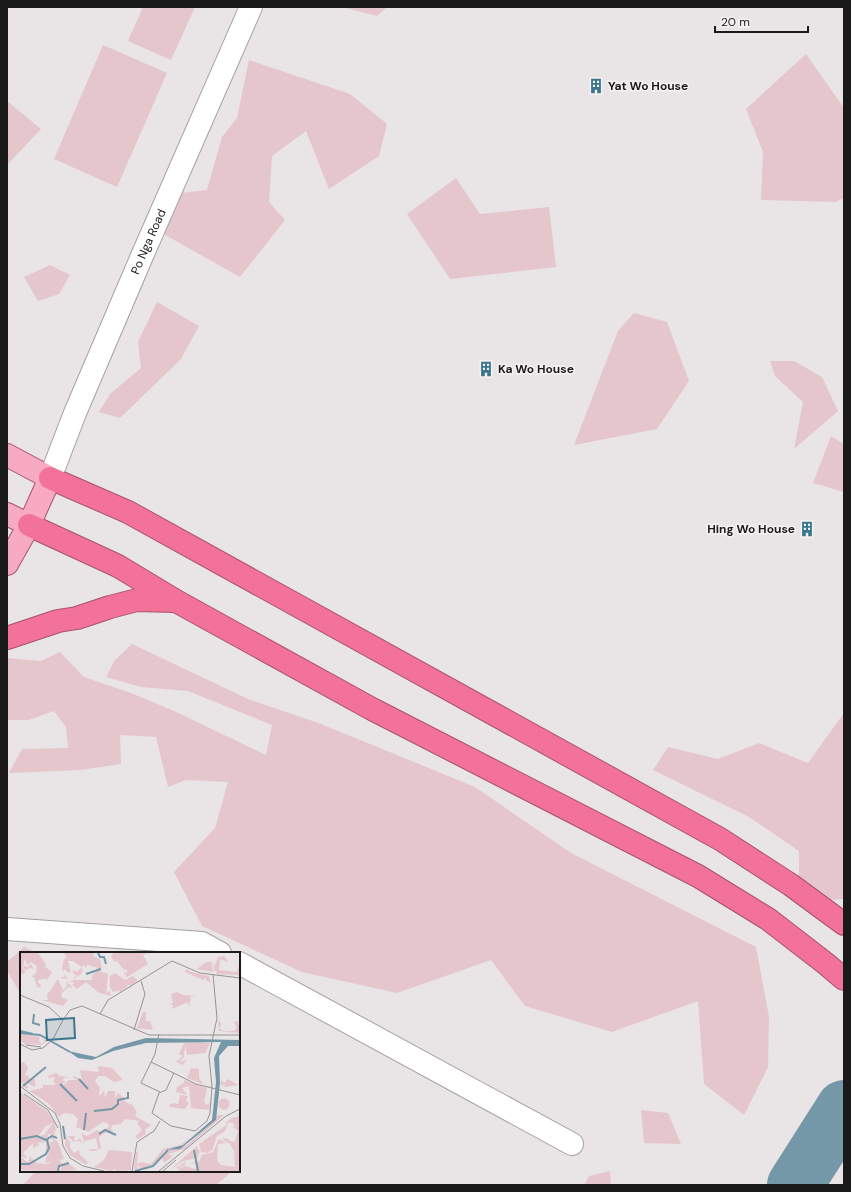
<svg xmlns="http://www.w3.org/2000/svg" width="851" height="1192" font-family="'DM Sans',sans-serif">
<rect width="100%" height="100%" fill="#e9e4e5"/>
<g fill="#e5c6cd">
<polygon points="143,7 195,7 171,60 128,41"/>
<polygon points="342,7 387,7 377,16"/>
<polygon points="103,45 167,73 117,187 54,159"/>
<polygon points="806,54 844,108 844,198 836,202 761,200 763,152 746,109"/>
<polygon points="249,60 350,94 387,124 379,156 329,189 306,131 272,156 269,202 285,220 240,277 151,227 163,195 207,190 222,137 237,118"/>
<polygon points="7,101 41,129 7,165"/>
<polygon points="456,178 480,214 549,207 556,267 450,279 407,214"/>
<polygon points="50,265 70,275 59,294 38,301 24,277"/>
<polygon points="157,302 199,326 181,359 120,418 99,412 110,394 141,368 138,342"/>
<polygon points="634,313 667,322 689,381 657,429 574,445 618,331"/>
<polygon points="770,361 794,361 822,377 838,411 794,449 803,402 775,376"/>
<polygon points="831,436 844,444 844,492 813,483"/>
<polygon points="132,644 248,699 321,724 475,787 571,853 756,947 769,1017 768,1067 744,1115 704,1084 698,1001 612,1032 525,1006 491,960 397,993 302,972 202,926 174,872 215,828 228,782 186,780 168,787 156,737 120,735 121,764 80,770 9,773 22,749 68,748 66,727 54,711 29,720 7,720 7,658 41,661 60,652 84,677 131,693 174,711 266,755 272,725 188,691 141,687 106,677 115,660"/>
<polygon points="844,713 844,899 799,902 799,851 749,817 653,770 668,747 718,759 759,743 808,763"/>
<polygon points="24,947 37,953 21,953 21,995 7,970 7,962"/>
<polygon points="641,1110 668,1113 681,1144 644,1143"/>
<polygon points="36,1171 229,1171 229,1174 216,1185 23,1185"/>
<polygon points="610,1171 611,1185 584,1185 589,1176"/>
</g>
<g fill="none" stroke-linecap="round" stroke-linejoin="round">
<polyline stroke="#7498a8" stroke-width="56" points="795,1185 844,1108"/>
<defs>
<g id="minor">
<path id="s1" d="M50,478L75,413L142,256L251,7"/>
<polyline points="7,929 202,943 220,953"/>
<polyline points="239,963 572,1144"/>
</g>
<g id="major">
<polyline points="7,455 50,478 29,525 7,564"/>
<polyline points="7,514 29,525"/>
</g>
<g id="highway">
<polyline points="50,478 128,512 720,839 791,885 844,924"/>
<polyline points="29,525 118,566 176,601 372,709 698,876 768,919 825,963 844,979"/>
<polyline points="7,638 58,621 77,618 110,607 137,600 175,601"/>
</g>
</defs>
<use href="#minor" stroke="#a5a1a2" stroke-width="24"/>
<use href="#major" stroke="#a7536d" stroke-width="24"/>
<use href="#highway" stroke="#a7536d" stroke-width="24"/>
<use href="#minor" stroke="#fff" stroke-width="22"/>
<use href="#major" stroke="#f7aac2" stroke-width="22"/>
<use href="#highway" stroke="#f2729a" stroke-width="22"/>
</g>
<defs>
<symbol id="building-bare" viewBox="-9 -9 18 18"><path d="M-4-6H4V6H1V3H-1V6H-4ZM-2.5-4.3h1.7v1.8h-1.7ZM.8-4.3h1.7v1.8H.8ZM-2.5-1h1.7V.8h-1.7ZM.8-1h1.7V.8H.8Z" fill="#3b768f" stroke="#f6f2f3" stroke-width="2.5" paint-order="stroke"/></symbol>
</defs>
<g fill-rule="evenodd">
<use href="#building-bare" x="585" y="75" width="22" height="22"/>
<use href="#building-bare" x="475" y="358" width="22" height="22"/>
<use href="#building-bare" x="796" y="518" width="22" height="22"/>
</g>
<g text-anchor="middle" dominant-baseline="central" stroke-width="3" stroke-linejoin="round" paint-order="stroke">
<g font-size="12" font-weight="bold" fill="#1b1a1a" stroke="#f6f2f3" text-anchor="start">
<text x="608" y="86">Yat Wo House</text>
<text x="498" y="369">Ka Wo House</text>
<text x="795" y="529" text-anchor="end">Hing Wo House</text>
</g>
<g font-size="12" fill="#1b1a1a" stroke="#f6f2f3">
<text stroke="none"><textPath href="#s1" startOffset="256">Po Nga Road</textPath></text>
</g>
</g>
<g transform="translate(20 952)">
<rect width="220" height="220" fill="#e9e4e5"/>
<path d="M0,1H18L26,12L25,15L32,20L26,30L27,26L18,28V31L21,32L20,36L17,35L14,25H11L16,21L17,14L11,10L7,13L4,6V13L7,15L11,12L14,18L11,16L5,18L2,11L4,19L6,18L4,22L0,21ZM44,1V3V1H74L73,4L80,7L82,15L79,19L88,22L86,41L90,39L91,44L79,41L66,30L57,37L51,32L53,33L54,31L48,29H53L56,23L53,21V18L57,20L61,16L63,19L59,24L57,23L55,28H72V23L78,19L76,18L77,15L70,14L68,12L65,16L64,12L62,15L53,9H48L50,16L46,14L51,18L49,21L44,17L43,20L48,27L40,26L45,24L42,17L44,7L47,6ZM94,1H127L123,3L128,12L107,25L103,20L107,21V18L103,17L95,6L97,9L94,10L91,4ZM204,4L208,9V10L200,7L199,18L217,20L220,10V25L218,23L196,22L197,19H194V11L195,14L198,5ZM186,10H192L193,20L177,17ZM166,17L171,20L189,24L191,31L186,28V25L183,28L165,20ZM95,21L105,28L113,24L118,29L110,34L107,32L108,34L99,41L100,38L93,40L90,35V24ZM38,27L43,38L47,34L46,29L53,36L48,35L42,41L41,45L48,48L43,54L22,48H28L27,43ZM157,40L163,43L176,44L169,45L171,47L168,55V50L152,57L153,53L150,51H153L151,42ZM123,60H126V69H130L133,78L117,76ZM198,67L201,71L200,77L203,79H214L217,76L214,70L218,69L220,81L199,79ZM0,82L20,85L19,89L22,92L25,90L22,87L28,89L22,93L5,92L0,89ZM164,91L173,90L190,91L185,101L167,103L165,93L164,105L159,111L167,107L163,113L156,110L163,104L159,102ZM4,110L8,116L5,123L10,124H8L10,128L14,126L16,132L14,135L8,131L5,133L9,135L6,137L0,128V111ZM78,114L92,116L103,128L94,130L85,124H78L75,129L80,136L79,144L84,139L85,146L88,139H95V146L98,141L104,146V149L111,153V151L117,160H120H117L115,164L131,173L125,178L126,182L118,187L115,185L122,178L117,171L120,169L105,167L101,172L92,173L91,177L95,183L88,179L79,185L81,196L75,199H72L68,197H78L76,186L65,189V192L61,181L67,184L77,178L81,180L89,175L88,172L83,170L68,180L56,175L58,167L53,162L44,161L39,165L28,151L9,139L23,136V133H36L33,129L35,126L31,125L30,127L28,124L36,121L34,119L40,124L48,125V127L46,125L42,128L46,130L43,131V133L47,130L48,128H58L53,126L54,124L62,128L60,118L79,120ZM171,116L179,117V126L183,132L167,126ZM201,127L204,131L208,127L218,133L204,135L205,132L201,134ZM164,128L187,136L184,150L186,153L190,151L189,158L171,156L169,134L162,136L167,143L156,140L157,135L164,131ZM0,140L28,160L35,172L36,180L33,179L36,184L33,183L34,186L33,184L27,181L30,187L26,185L29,189H23L21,183H24L33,171L26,174L18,184L25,191L18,190L19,193L13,196V191L3,201L8,206L0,205L8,210L11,203V207L15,208L16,211L28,212L32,209L26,211L25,209L29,200H26V191L31,194L29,190H33L31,185L38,190L44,207L40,208L42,212L44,210L42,213L47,212L45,206L47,210L57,218L40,219L42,214L39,215V219L0,218ZM160,143L168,144L166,149L169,151L165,157L150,155L149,153L153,151L158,152ZM198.5 152a5.5 5.5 0 1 1 11 0a5.5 5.5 0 1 1-11 0ZM198,163H204L165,197L148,202L153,204L144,211L142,206L147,199L167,193ZM220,164V219H158L159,217L156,216L166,209L165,213L160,215L159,217L165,214L176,217V212L170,211L175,210V207L179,210L182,203L193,200L199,187L206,191L198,192L197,209L201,213L215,215L214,199L210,192L202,187L206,186L212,190L215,189L218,179L212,174H215L212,170L205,172L211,166ZM208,172L205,179L197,184L192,198L187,201L181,200L179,192ZM47,184H55L54,188L56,189L60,186L64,195L60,189L50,190V196L54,201L59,198L60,203L68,210L66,213L50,203L45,193L46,185L50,190L53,189ZM171,185L162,193L144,199L139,207L130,214L124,217L116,213L118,217H114L116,200L118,199L117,212L121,210L131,212L143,197L160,193ZM177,194L180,200L177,206L163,209L149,219ZM89,198L112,200L111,218L97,219L95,217L91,219L74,215L84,208Z" fill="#e5c6cd"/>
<path d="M126,86L220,88V94H208L199,104L200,131L196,168L160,197L146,198L163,193L192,168L196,130L194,106L201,90L126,91L93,99L72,108L58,106L48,99L76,105L94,95Z" fill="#7498a8"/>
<path fill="none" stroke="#7498a8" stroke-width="2" d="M78,1L80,5H84L86,12M66,22L81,17M14,62L13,71L20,73M0,79L13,82M0,81L20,83L50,100M59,127L68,137M40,132L57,149M3,134L26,115M74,159L92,157L98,152V148L108,146V140M43,174L45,187M64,178L66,161M79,182L85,178L96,183M0,187L17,184L26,188L32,184L37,186M174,198L178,219M0,212H9L26,202L29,196L27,188M38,219L39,214L49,211M115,219L133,214L148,198"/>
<path fill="none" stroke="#979394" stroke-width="1" d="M0,43L29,55L43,68L50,58L62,54L129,83H220M80,62L88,48L152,9L180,21L220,26M114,78L125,42L121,29M139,82L135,102L121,131L140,140M0,92L12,98L23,96L33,87L43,68M6,93L21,95M131,110L176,132L220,143M154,121L146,138L139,141L132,161L151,174L175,179L187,169L190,161L192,135L189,104L197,66L193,22M0,134L35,161L40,172L43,194L50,206L63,214L84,219M4,142L28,158L38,176M112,219L117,190L134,179L140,169M139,219L206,164L220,157M143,219L156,208"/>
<path fill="#3b768f" fill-opacity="0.15" stroke="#3b768f" stroke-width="2" d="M54,66L55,86L27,88L26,68Z"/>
<rect width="220" height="220" fill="none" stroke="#1b1a1a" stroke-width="2"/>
</g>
<rect width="851" height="1192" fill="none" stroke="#1b1a1a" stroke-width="16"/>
<path d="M715 26v6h93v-6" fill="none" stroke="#1b1a1a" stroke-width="2"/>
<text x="721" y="26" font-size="12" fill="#1b1a1a" stroke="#f6f2f3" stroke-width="3" paint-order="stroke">20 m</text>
</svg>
